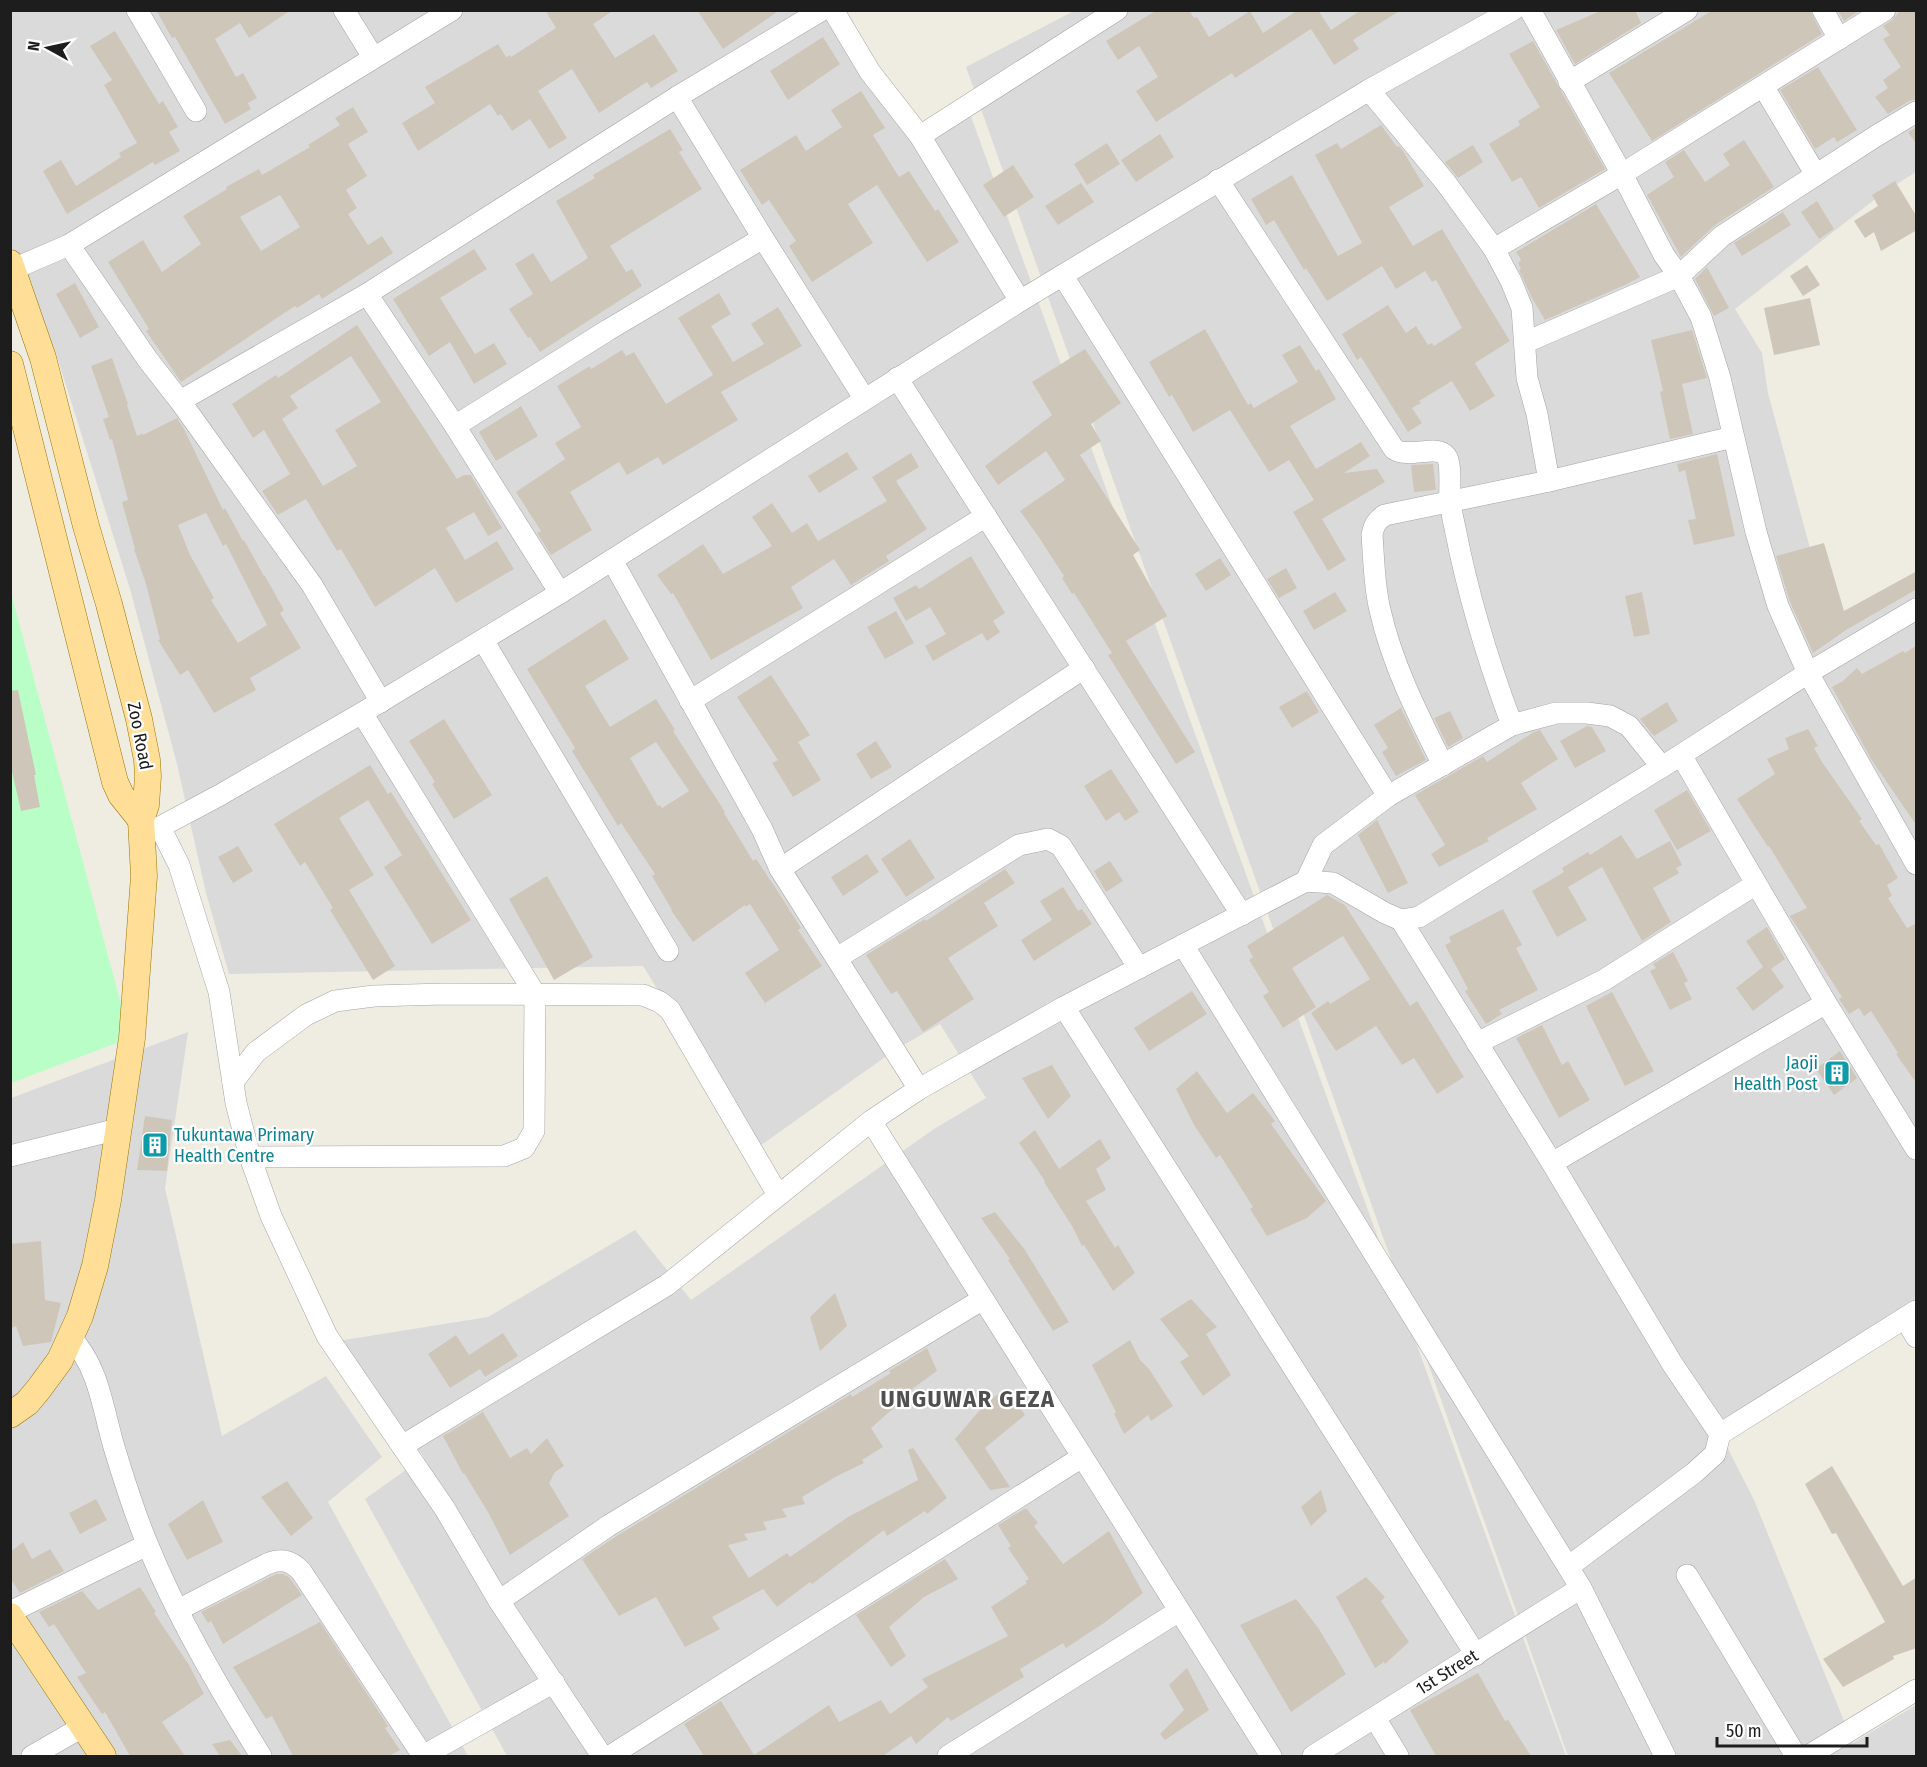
<svg xmlns="http://www.w3.org/2000/svg" width="1927" height="1767" font-family="'Fira Sans Condensed',sans-serif">
<rect width="100%" height="100%" fill="#efece1"/>
<g fill="#dbdada">
<polygon points="10,11 841,11 910,133 965,100 1566,1756 507,1756 365,1499 424,1457 338,1341 488,1317 635,1230 691,1300 934,1129 986,1098 940,1024 895,1050 757,1148 643,966 229,974 206,893 177,764 130,589 54,347 11,273"/>
<polygon points="1074,11 1916,11 1916,172 1884,192 1735,309 1762,353 1768,393 1827,611 1868,610 1916,580 1916,1323 1725,1443 1754,1500 1853,1743 1916,1705 1916,1756 1568,1756 966,67"/>
<polygon points="188,1032 165,1188 222,1436 326,1376 382,1457 328,1502 468,1756 11,1756 11,1098"/>
</g>
<polygon fill="#b9fec7" points="10,589 130,1038 11,1083 10,1083"/>
<g fill="#cfc6ba" fill-rule="evenodd">
<polygon points="156,10 291,10 249,38 240,23 215,39 236,77 243,73 257,98 248,103 251,109 225,124 175,37 172,38"/>
<polygon points="545,10 614,10 593,24 615,58 654,34 678,71 651,88 647,82 599,113 572,69 538,91 567,138 549,149 530,119 512,131 501,114 498,116 490,104 418,151 402,123 435,103 425,87 498,44 506,57 510,55 511,57 556,28"/>
<polygon points="697,10 780,10 723,49"/>
<polygon points="1157,10 1189,10 1194,18 1197,17 1209,37 1250,11 1263,33 1298,10 1318,10 1331,30 1361,10 1401,10 1353,40 1359,49 1334,65 1311,29 1235,78 1232,73 1156,122 1136,91 1158,77 1139,46 1118,60 1106,41"/>
<polygon points="1603,10 1635,10 1641,23 1575,64 1556,30"/>
<polygon points="1713,10 1810,10 1822,34 1652,141 1609,73"/>
<polygon points="1838,10 1860,10 1844,21"/>
<polygon points="1901,10 1917,10 1917,99 1909,101 1888,114 1875,97 1888,88 1883,80 1901,67 1883,39 1890,35 1883,26 1892,20"/>
<polygon points="115,31 159,104 163,101 178,127 169,132 180,151 155,165 153,162 67,214 43,171 61,160 76,186 121,157 119,153 137,143 104,85 112,80 90,46"/>
<polygon points="823,37 840,64 788,100 770,71"/>
<polygon points="1533,41 1605,169 1539,208 1521,177 1512,182 1489,144 1520,125 1518,121 1540,107 1509,54"/>
<polygon points="1818,67 1857,130 1837,142 1834,137 1815,149 1780,90"/>
<polygon points="861,91 885,128 873,135 899,177 909,171 935,211 938,209 959,242 927,262 877,185 848,204 873,243 812,282 789,246 796,241 769,200 762,205 740,170 796,135 806,151 842,127 831,110"/>
<path d="M353,107L368,132L348,144L367,176L346,190L357,208L348,214L368,245L382,236L393,253L322,299L319,294L297,308L295,306L181,382L146,331L149,329L108,262L143,240L162,272L201,244L183,216L227,189L226,187L259,169L262,175L310,147L308,145L340,125L335,118ZM280,195L300,227L261,251L240,217Z"/>
<polygon points="1381,125 1397,147 1399,146 1403,151 1424,186 1389,207 1413,246 1442,229 1510,341 1475,363 1495,396 1470,411 1452,381 1419,401 1421,403 1412,408 1422,423 1408,432 1361,357 1357,360 1342,334 1388,305 1406,333 1416,326 1428,345 1432,343 1434,346 1462,328 1436,280 1432,282 1425,271 1396,289 1382,266 1327,301 1306,268 1304,270 1274,220 1266,225 1251,199 1292,175 1338,256 1362,243 1315,155 1337,143 1341,149"/>
<polygon points="1917,127 1917,145 1908,132"/>
<polygon points="670,129 683,150 679,152 702,189 610,246 626,272 632,269 642,286 540,352 530,337 528,338 509,309 533,294 515,264 533,253 551,282 588,258 556,201 595,178 593,175"/>
<polygon points="1160,134 1174,157 1136,182 1121,160"/>
<polygon points="1744,140 1774,187 1715,225 1681,257 1647,195 1674,177 1665,162 1684,150 1705,182 1730,165 1723,154"/>
<polygon points="1107,143 1120,164 1087,185 1074,164"/>
<polygon points="1473,145 1483,162 1458,178 1445,162"/>
<polygon points="1013,165 1034,197 1004,217 983,185"/>
<polygon points="1895,181 1917,217 1917,230 1881,251 1874,232 1865,238 1854,221 1878,206 1872,195"/>
<polygon points="1081,183 1094,202 1058,225 1045,206"/>
<polygon points="1817,201 1834,229 1819,239 1801,212"/>
<polygon points="1596,204 1640,277 1627,284 1545,320 1532,298 1519,270 1521,269 1518,263 1521,260 1516,252"/>
<polygon points="1783,212 1791,225 1742,256 1734,243"/>
<polygon points="474,249 487,269 440,298 475,354 494,343 507,364 474,384 450,342 429,356 393,299"/>
<polygon points="1807,265 1820,285 1803,296 1790,276"/>
<polygon points="1707,267 1729,308 1714,316 1695,279"/>
<polygon points="75,283 99,327 80,338 56,294"/>
<polygon points="719,293 731,314 711,326 733,362 764,344 751,324 778,307 802,346 721,392 738,420 663,465 658,457 627,475 619,462 570,492 592,530 551,555 537,533 541,531 516,492 565,459 555,443 581,427 557,386 590,366 591,369 622,350 626,356 634,352 666,404 713,375 678,318"/>
<polygon points="1810,298 1820,345 1774,355 1764,308"/>
<path d="M357,325L457,479L464,475H471L502,528L488,536L474,512L446,528L465,560L497,541L514,569L456,603L435,568L375,607L341,549L337,551L306,499L278,515L262,491L290,474L264,430L253,438L232,404L276,375L278,378ZM351,356L381,402L335,430L357,466L323,486L282,419L298,408L290,396Z"/>
<polygon points="1205,329 1248,405 1251,403 1254,408 1298,382 1282,355 1300,345 1316,371 1319,369 1336,399 1290,426 1316,469 1361,442 1370,456 1344,473 1377,469 1385,482 1322,519 1346,560 1328,571 1293,512 1314,500 1289,460 1269,472 1230,410 1193,432 1172,395 1169,397 1149,362"/>
<polygon points="1692,330 1707,378 1682,384 1693,434 1670,439 1660,392 1663,391 1651,340"/>
<polygon points="1085,349 1121,403 1091,424 1101,441 1080,455 1140,550 1133,555 1167,616 1126,641 1195,752 1176,764 1108,655 1112,653 1074,593 1072,594 1062,578 1064,576 1038,536 1020,511 1065,480 1046,451 998,485 985,466 1052,415 1032,382"/>
<path d="M112,358L128,404L127,405L137,436L143,433V435L177,418L184,429L223,510L225,508L243,541L244,540L264,576H265L284,610L280,613L301,648L250,678L256,690L214,713L188,670L180,675L158,640L160,639L146,584L134,549H135L122,502L128,500L112,439L110,440L103,419L109,417L91,366ZM206,513L223,546L226,544L267,625L238,643L211,600L214,598L190,555L178,525Z"/>
<polygon points="521,406 538,436 496,461 479,432"/>
<polygon points="847,452 858,469 819,493 808,476"/>
<polygon points="911,453 919,467 896,481 927,529 886,556 889,561 851,585 834,559 791,587 803,608 711,660 673,593 671,594 657,575 703,544 723,574 772,546 752,517 772,503 792,533 807,523 818,541 887,501 872,477"/>
<polygon points="1717,454 1735,536 1694,545 1688,520 1696,519 1685,470 1679,472 1677,464"/>
<polygon points="1433,464 1436,490 1414,492 1411,465"/>
<polygon points="1824,543 1844,611 1917,571 1917,589 1846,630 1813,653 1790,602 1776,556"/>
<polygon points="971,556 1005,613 993,621 1000,632 987,641 982,633 933,661 925,646 946,634 930,607 906,621 893,598 916,585 919,589"/>
<polygon points="1220,558 1231,575 1206,591 1195,574"/>
<polygon points="1286,568 1297,588 1279,598 1267,579"/>
<polygon points="1335,592 1347,611 1314,630 1303,611"/>
<polygon points="1642,592 1650,634 1634,637 1625,596"/>
<polygon points="896,611 914,643 885,659 867,627"/>
<path d="M605,619L629,659L585,686L610,727L656,699L675,730L673,731L725,812L724,813L753,861L756,859L775,887L801,928L798,930L822,966L765,1003L745,973L779,950L750,904L746,907L745,905L693,942L671,910H672L652,876L655,874L621,823L618,826L572,751L575,748L527,669ZM656,742L689,791L662,808L660,805L658,806L630,758Z"/>
<polygon points="1917,645 1917,826 1871,759 1832,687 1843,681 1857,668 1862,674 1903,651 1905,653"/>
<polygon points="771,675 810,735 798,742 821,780 793,797 772,763 778,760 737,697"/>
<polygon points="18,690 36,775 34,775 40,807 21,811 10,763 10,691"/>
<polygon points="1307,691 1319,712 1292,728 1279,707"/>
<polygon points="1667,702 1678,721 1654,736 1640,719"/>
<polygon points="1401,708 1426,760 1396,776 1382,752 1388,748 1374,725"/>
<polygon points="1450,711 1463,738 1448,747 1434,718"/>
<polygon points="444,719 492,795 454,819 432,784 435,782 409,741"/>
<polygon points="1587,726 1592,727 1606,751 1575,768 1560,741"/>
<polygon points="1808,729 1818,746 1814,748 1822,762 1862,819 1859,821 1876,845 1879,844 1898,878 1887,885 1892,896 1888,898 1907,928 1917,923 1917,1084 1896,1054 1898,1053 1871,1011 1864,1016 1859,1008 1849,1014 1839,999 1842,997 1790,916 1807,908 1769,846 1768,847 1737,799 1775,774 1767,759 1789,749 1785,738"/>
<polygon points="1540,730 1558,759 1521,783 1537,809 1487,838 1489,841 1439,867 1431,854 1445,845 1415,795 1483,756 1487,762 1534,732"/>
<polygon points="876,741 892,767 871,779 856,754"/>
<polygon points="370,765 388,794 391,792 471,920 432,944 384,867 402,855 368,800 339,818 374,875 349,890 395,966 373,980 330,910 333,908 305,862 300,866 274,824"/>
<polygon points="1111,769 1139,812 1125,821 1119,812 1106,821 1084,786"/>
<polygon points="1687,790 1711,831 1677,850 1654,810"/>
<polygon points="1377,820 1408,883 1388,893 1358,835"/>
<polygon points="1621,835 1637,859 1670,841 1682,865 1676,868 1679,873 1653,888 1671,922 1642,941 1602,867 1568,887 1587,920 1557,937 1532,891 1564,872 1562,868 1588,852 1590,855"/>
<polygon points="910,839 935,878 906,897 881,859"/>
<polygon points="238,846 253,871 233,883 218,857"/>
<polygon points="867,854 879,872 843,896 831,877"/>
<polygon points="1110,861 1123,881 1106,892 1094,871"/>
<polygon points="1005,869 1015,883 984,903 998,926 948,958 974,999 923,1032 897,991 891,994 866,955 925,919 926,921"/>
<polygon points="547,876 593,957 554,980 509,899"/>
<polygon points="1063,887 1078,911 1082,909 1092,924 1034,961 1021,940 1052,920 1040,901"/>
<polygon points="1327,895 1345,905 1410,1006 1417,1001 1464,1077 1437,1094 1414,1058 1402,1065 1376,1026 1336,1051 1311,1013 1328,1001 1330,1004 1370,979 1343,936 1292,968 1316,1007 1283,1028 1263,996 1269,992 1249,960 1253,957 1247,946"/>
<polygon points="1503,909 1522,945 1516,948 1538,990 1499,1010 1502,1014 1486,1024 1465,991 1468,989 1445,945 1451,942 1449,937"/>
<polygon points="1767,927 1785,959 1771,969 1784,987 1753,1011 1736,988 1763,967 1746,941"/>
<polygon points="1673,952 1688,981 1684,983 1692,999 1670,1010 1650,971 1656,968 1653,964"/>
<polygon points="1192,991 1207,1014 1149,1051 1134,1028"/>
<polygon points="1612,992 1654,1071 1625,1086 1586,1006"/>
<polygon points="1542,1025 1562,1065 1568,1061 1590,1100 1559,1118 1516,1038"/>
<polygon points="1840,1051 1857,1078 1834,1095 1816,1069"/>
<polygon points="1052,1065 1071,1096 1048,1119 1022,1078"/>
<polygon points="1197,1071 1227,1113 1253,1093 1275,1121 1271,1124 1326,1201 1307,1218 1267,1236 1250,1209 1253,1207 1220,1155 1216,1158 1194,1125 1176,1089"/>
<polygon points="145,1116 172,1120 167,1171 137,1170"/>
<polygon points="1035,1130 1059,1169 1100,1139 1111,1158 1096,1169 1106,1190 1086,1201 1115,1248 1118,1245 1135,1273 1113,1291 1084,1245 1082,1246 1072,1226 1044,1182 1045,1181 1019,1143"/>
<polygon points="995,1212 1025,1250 1069,1322 1053,1331 1008,1260 1010,1259 981,1218"/>
<polygon points="41,1241 45,1300 61,1303 51,1342 23,1346 16,1326 10,1329 10,1244"/>
<polygon points="835,1293 847,1326 820,1351 810,1317"/>
<polygon points="1191,1299 1217,1327 1206,1334 1231,1375 1203,1396 1180,1362 1189,1356 1160,1319"/>
<polygon points="503,1333 518,1356 485,1377 480,1369 450,1388 428,1354 456,1335 469,1355"/>
<polygon points="1130,1340 1140,1360 1149,1369 1173,1406 1151,1421 1148,1415 1124,1434 1114,1414 1116,1412 1092,1365"/>
<polygon points="927,1348 937,1371 902,1396 904,1399 871,1428 883,1447 862,1460 864,1463 837,1476 802,1497 805,1504 782,1509 787,1517 763,1522 767,1530 744,1534 748,1540 728,1545 749,1578 787,1553 790,1557 848,1517 918,1480 908,1450 913,1448 947,1498 927,1514 925,1511 887,1536 884,1530 812,1584 810,1582 777,1607 763,1589 712,1617 720,1629 685,1647 656,1597 619,1616 582,1559 615,1537 851,1394 852,1397 891,1373 889,1371"/>
<polygon points="1007,1388 1025,1415 985,1448 1010,1487 990,1490 955,1439 986,1403"/>
<polygon points="483,1412 510,1458 527,1448 531,1454 547,1438 564,1466 555,1472 549,1483 569,1516 510,1555 488,1512 464,1473 463,1474 443,1436"/>
<polygon points="1832,1466 1903,1586 1917,1577 1917,1648 1893,1656 1894,1659 1843,1687 1823,1659 1885,1622 1836,1533 1832,1534 1805,1484"/>
<polygon points="287,1481 313,1518 291,1536 261,1497"/>
<polygon points="1321,1490 1327,1511 1311,1526 1301,1507"/>
<polygon points="96,1499 107,1520 80,1534 69,1513"/>
<polygon points="203,1500 223,1542 187,1560 168,1524"/>
<polygon points="1026,1508 1038,1523 1034,1526 1063,1564 1109,1531 1143,1593 1104,1623 1066,1648 1063,1643 1020,1669 1024,1677 951,1721 948,1717 916,1744 911,1736 883,1756 704,1756 684,1724 721,1701 754,1755 829,1705 839,1722 881,1700 890,1714 928,1687 922,1679 1008,1636 991,1607 1027,1583 1025,1581 1029,1579 1008,1548 1011,1546 998,1525"/>
<polygon points="23,1542 32,1559 50,1549 64,1571 20,1593 10,1578 10,1552"/>
<polygon points="945,1559 958,1579 924,1597 889,1627 906,1656 891,1667 856,1615"/>
<polygon points="276,1574 283,1574 289,1577 302,1595 223,1644 211,1621 208,1623 201,1612"/>
<polygon points="1366,1577 1385,1597 1381,1601 1409,1642 1385,1664 1384,1662 1375,1668 1336,1597"/>
<polygon points="140,1587 156,1612 154,1613 189,1665 204,1694 162,1722 185,1756 130,1756 105,1712 102,1714 77,1677 86,1673 54,1624 49,1627 39,1612 82,1591 98,1610"/>
<polygon points="1296,1599 1319,1629 1346,1674 1291,1712 1240,1625"/>
<polygon points="320,1622 388,1726 385,1728 400,1750 389,1756 293,1756 272,1716 266,1719 233,1667"/>
<polygon points="1187,1668 1209,1710 1165,1740 1160,1734 1184,1710 1169,1685"/>
<polygon points="1478,1673 1505,1721 1508,1720 1531,1756 1436,1756 1410,1710"/>
<polygon points="230,1740 242,1756 220,1756 212,1744"/>
</g>
<g fill="none" stroke-linecap="round" stroke-linejoin="round">
<defs>
<g id="minor">
<polyline points="137,10 196,111"/>
<polyline points="344,10 373,57"/>
<polyline points="833,10 870,72 920,136 1020,301"/>
<polyline points="1530,10 1622,174 1664,255 1679,276 1701,317 1720,378 1756,532 1778,606 1808,673 1916,864"/>
<polyline points="1823,10 1839,39"/>
<polyline points="1569,82 1687,10"/>
<polyline points="1763,86 1816,175"/>
<polyline points="1369,90 1446,183 1494,249 1511,281 1522,308 1527,378 1537,414 1549,481"/>
<polyline points="677,97 763,238 864,398"/>
<polyline points="920,136 1117,10"/>
<path d="M1218,180L1394,449C1408,459 1437,444 1446,456C1452,463 1449,490 1450,501C1451,510 1453,519 1455,528C1468,595 1488,661 1512,725"/>
<polyline points="69,245 148,360 180,401 312,585 381,702"/>
<polyline points="1494,249 1622,174 1885,10"/>
<polyline points="13,269 69,245 452,10"/>
<polyline points="1063,276 1388,796"/>
<polyline points="367,294 455,426 560,593"/>
<polyline points="1526,342 1679,276 1722,236 1876,136 1916,112"/>
<polyline points="897,378 1242,915"/>
<polyline points="180,401 367,294 677,97 822,10"/>
<polyline points="455,426 608,330 763,238"/>
<polyline points="612,560 762,829 780,869 919,1089 1064,1007 1306,881 1333,883 1385,913 1401,920 1419,917 1681,755 1808,673 1916,609"/>
<polyline points="483,640 668,951"/>
<polyline points="690,701 986,516"/>
<polyline points="1681,755 1826,1003 1916,1149"/>
<path d="M1443,765C1418,715 1392,664 1380,610C1374,586 1374,560 1372,535C1374,525 1376,521 1385,515L1549,481L1733,437"/>
<polyline points="160,827 179,865 219,992 236,1103 250,1157 271,1216 327,1336 445,1509 499,1601 602,1756"/>
<polyline points="143,833 160,827 220,795 362,713 560,593 1020,301 1369,90 1513,10"/>
<polyline points="780,869 1084,668"/>
<polyline points="1306,881 1323,845 1388,796 1512,725 1556,713 1587,713 1610,716 1629,726 1662,767"/>
<polyline points="1401,920 1552,1163 1673,1365 1720,1434 1715,1454 1694,1473 1568,1567"/>
<polyline points="1183,945 1581,1588 1665,1756"/>
<polyline points="837,958 1019,845 1048,839 1061,846 1139,968"/>
<polyline points="1064,1007 1476,1655"/>
<polyline points="1477,1043 1604,980 1756,884"/>
<polyline points="233,1082 256,1052 306,1015 335,1001 374,996 444,994 643,995 660,1002 670,1010 778,1195"/>
<polyline points="871,1121 1271,1756"/>
<polyline points="10,1156 118,1129"/>
<polyline points="250,1157 504,1156 524,1148 534,1131 535,994 362,713"/>
<polyline points="1552,1163 1826,1003"/>
<polyline points="1905,1318 1916,1337"/>
<path d="M71,1338C99,1367 103,1410 114,1447C124,1480 134,1512 147,1543C177,1617 219,1688 261,1756"/>
<polyline points="1720,1434 1916,1311"/>
<polyline points="402,1446 667,1285 871,1121 919,1089"/>
<polyline points="1687,1575 1796,1756"/>
<polyline points="499,1601 608,1526 983,1299"/>
<path d="M178,1610L267,1564C281,1558 290,1560 301,1571L423,1756"/>
<polyline points="10,1612 147,1545"/>
<polyline points="1375,1718 1398,1756"/>
<polyline points="32,1756 84,1726"/>
<polyline points="423,1756 554,1682"/>
<polyline points="610,1756 1082,1457"/>
<polyline points="948,1756 1179,1611"/>
<polyline points="1313,1756 1581,1588"/>
<polyline points="1808,1756 1916,1690"/>
</g>
<g id="major">
<polyline points="10,263 43,358 86,526 109,604 139,719 147,760 148,776 146,805 141,820 144,876 132,1038 108,1200 95,1266 80,1316 60,1360 38,1390 27,1403 10,1415"/>
<polyline points="10,364 115,782 121,795 141,820"/>
<polyline points="10,1616 103,1756"/>
</g>
</defs>
<use href="#minor" stroke="#a4a4a4" stroke-width="22"/>
<use href="#major" stroke="#967500" stroke-width="27"/>
<use href="#minor" stroke="#fff" stroke-width="21"/>
<use href="#major" stroke="#ffde97" stroke-width="26"/>
</g>
<defs>
<symbol id="building-square" viewBox="-11 -11 22 22"><rect x="-9" y="-9" width="18" height="18" rx="4" fill="#0f9aa8" stroke="#fff"/><path d="M-4-6H4V6H1V3H-1V6H-4ZM-2.5-4.3h1.7v1.8h-1.7ZM.8-4.3h1.7v1.8H.8ZM-2.5-1h1.7V.8h-1.7ZM.8-1h1.7V.8H.8Z" fill="#fff"/></symbol>
</defs>
<g fill-rule="evenodd">
<use href="#building-square" x="1822" y="1058" width="30" height="30"/>
<use href="#building-square" x="140" y="1130" width="30" height="30"/>
</g>
<g text-anchor="middle" dominant-baseline="central" stroke-width="4.5" stroke-linejoin="round" paint-order="stroke">
<g font-size="18" fill="#1d1d1d" stroke="#fff">
<text transform="translate(140 736) rotate(79)">Zoo Road</text>
<text transform="translate(1447 1672) rotate(-32)">1st Street</text>
</g>
<g font-size="18" fill="#0d838f" stroke="#fff" text-anchor="end">
<text x="1818" y="1063">Jaoji<tspan x="1818" dy="21">Health Post</tspan></text>
<text x="174" y="1135" text-anchor="start">Tukuntawa Primary<tspan x="174" dy="21">Health Centre</tspan></text>
</g>
<g font-size="24" font-weight="bold" letter-spacing="1.5" fill="#505050" stroke="#fff">
<text x="968" y="1399">UNGUWAR GEZA</text>
</g>
</g>
<rect width="1927" height="1767" fill="none" stroke="#1d1d1d" stroke-width="24"/>
<g transform="translate(48 48) rotate(278)" stroke="#ffffff" stroke-width="4.5" paint-order="stroke">
<path d="M0-4.5L10 22L0 15L-10 22Z" fill="#1d1d1d"/>
<text y="-9" font-size="16" font-weight="bold" text-anchor="middle" fill="#1d1d1d">N</text>
</g>
<path d="M1717 1737v9h150v-9" fill="none" stroke="#1d1d1d" stroke-width="3"/>
<text x="1726" y="1737" font-size="18" fill="#1d1d1d" stroke="#ffffff" stroke-width="4.5" paint-order="stroke">50 m</text>
</svg>
